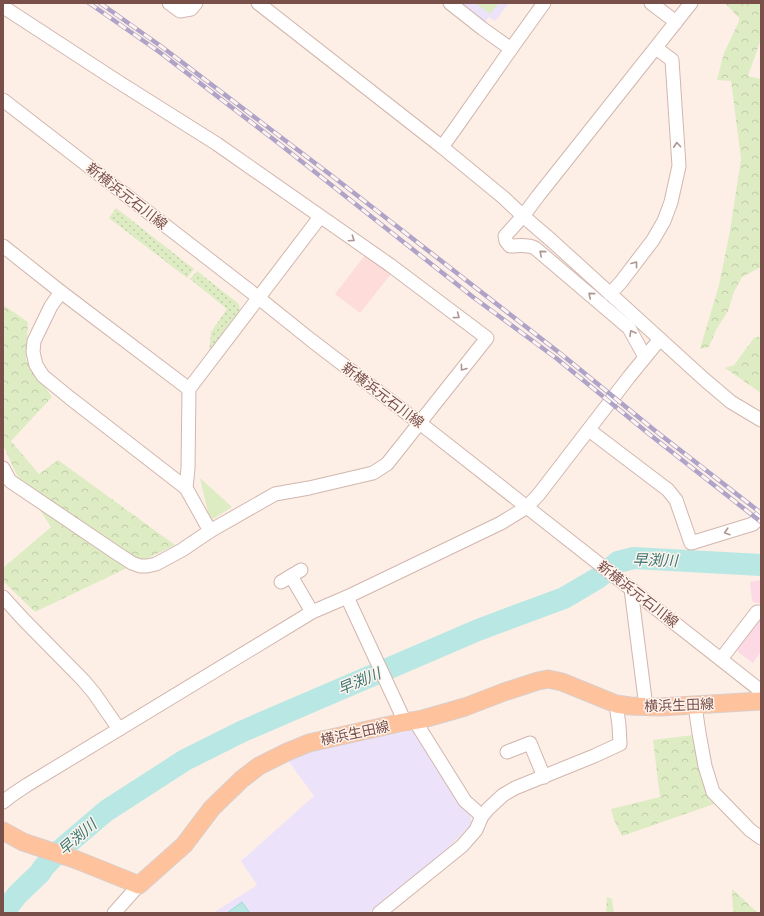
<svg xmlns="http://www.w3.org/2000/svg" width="764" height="916" font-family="Mulish,'Noto Sans JP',sans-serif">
<defs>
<pattern id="grass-dots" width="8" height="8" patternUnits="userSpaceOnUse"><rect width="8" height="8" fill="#ddecc3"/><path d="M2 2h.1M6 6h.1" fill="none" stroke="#c1cca9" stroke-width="1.8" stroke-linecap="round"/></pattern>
<pattern id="forest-crowns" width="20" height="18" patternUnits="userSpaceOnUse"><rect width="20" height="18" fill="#ddecc3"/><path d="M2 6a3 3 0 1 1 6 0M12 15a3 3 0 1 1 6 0" fill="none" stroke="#c1cca9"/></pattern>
<pattern id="water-ripples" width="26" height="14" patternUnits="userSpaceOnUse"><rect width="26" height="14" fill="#b9e8e4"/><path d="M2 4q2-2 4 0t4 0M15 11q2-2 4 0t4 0" fill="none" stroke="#9bbebb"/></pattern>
</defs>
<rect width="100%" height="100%" fill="#fdefe6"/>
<polygon fill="#fedcd9" points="365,255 391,274 360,313 335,294"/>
<g fill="#ece3fa">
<polygon points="459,3 509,3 495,21 489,17 484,23"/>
<polygon points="415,730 462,808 471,816 471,825 434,862 368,913 213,913 257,885 241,861 314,796 287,759 313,750 336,745"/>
</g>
<g fill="#fcd9e5">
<polygon points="761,580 761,603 756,603 752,601 750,582"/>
<polygon points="761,618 761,651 753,663 738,652 737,645 757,619"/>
</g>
<g fill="url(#grass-dots)">
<polygon points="116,208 194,269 187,278 109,218"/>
<polygon points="197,271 239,304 240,315 209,353 211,332 227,309 190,279"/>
</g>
<g fill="url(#forest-crowns)">
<polygon points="725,3 761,3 761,39 748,76 761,79 761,267 742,277 734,292 728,311 716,330 709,347 700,349 719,285 730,231 741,159 731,81 717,80 724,53 740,19"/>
<polygon points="3,305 28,322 26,360 52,397 11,441 39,474 58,460 175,545 35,612 3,581 3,568 51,527 16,473 3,445"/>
<polygon points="761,336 761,393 725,368 734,365 754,338"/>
<polygon points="693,735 709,799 714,804 622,836 614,820 611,809 660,797 653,740"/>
<polygon points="732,889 758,913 733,913"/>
<polygon points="607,897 612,899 614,913 606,913"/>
</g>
<g fill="#ddecc3">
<polygon points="470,3 499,3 490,14 475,3"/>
<polygon points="200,478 232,507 210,521"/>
</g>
<polygon fill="url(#water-ripples)" stroke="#9fdad6" points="242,902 250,913 227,913"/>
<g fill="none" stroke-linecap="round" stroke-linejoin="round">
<polyline stroke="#b9e8e4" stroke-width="22" points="3,913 18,894 40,873 43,868 58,852 106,811 185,760 243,731 478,630 564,598 598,578 618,562 634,558 761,565"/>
<defs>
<g id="minor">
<polyline points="169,3 180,11 191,9 196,3"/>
<polyline points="258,3 442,147 504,198 523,216 551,240 705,380 731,402 761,420"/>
<polyline points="450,3 483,29 511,49"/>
<polyline points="651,3 676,22"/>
<polyline points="3,100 250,291 311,340 430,431 761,691"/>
<polyline points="442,147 455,129 511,49 544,3"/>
<polyline points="3,246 61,292 189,389"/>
<polyline points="61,292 51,306 34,341 33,352 36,365 43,376 70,398 186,488"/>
<polyline points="610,294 621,282 653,240 664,221 671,202 679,166 672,60 656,48"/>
<path d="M645,357L629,328L535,248C527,244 518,246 510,246L506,241L505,236L523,216L538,196L691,3"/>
<polyline points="589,430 668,490 676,500 691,543 753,524 761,516"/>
<polyline points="3,468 10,481 118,554 132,563 140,566 147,566 156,564 182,550 210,531 275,494 309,488 373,473 387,464 487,338 390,265 217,144 117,81 5,8"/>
<polyline points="210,531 186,488 188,468 189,389 320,217"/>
<polyline points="291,576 312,612"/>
<polyline points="281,582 301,570"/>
<polyline points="631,589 646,707"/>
<polyline points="3,597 23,619 83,680 94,693 119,729"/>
<polyline points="347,597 405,722"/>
<polyline points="721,659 757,612 761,612"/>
<polyline points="695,706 699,733 705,766 713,792 750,830 761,838"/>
<polyline points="415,721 465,801 482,816"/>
<polyline points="507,752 530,743 544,777"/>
<polyline points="3,802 12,795 27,785 299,620 312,612 347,597 501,523 527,507 539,494 629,377 660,339"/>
<polyline points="114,913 139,885"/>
<polyline points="379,913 462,846 476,830 482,816 488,809 503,795 515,788 594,756 620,744 619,725 616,704"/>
</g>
<polyline id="major" points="3,831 23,842 77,860 139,885 184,845 212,808 242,779 259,766 287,752 309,743 399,723 423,719 465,707 504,692 538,681 548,679 562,682 616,704 630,706 660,707 761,701"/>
</defs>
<use href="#minor" stroke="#d2b6ae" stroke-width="15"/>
<use href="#major" stroke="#d9cecc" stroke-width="19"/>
<use href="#minor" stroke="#fff" stroke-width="13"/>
<use href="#major" stroke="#fec39c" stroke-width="17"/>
<defs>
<g id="rail">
<polyline points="89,3 158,51 277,142 473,297 556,358 649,434 761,522"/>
<polyline points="100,3 162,47 336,179 561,354 653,429 761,513"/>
</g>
</defs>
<use href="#rail" stroke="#afa3c8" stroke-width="4.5"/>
<use href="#rail" stroke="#fff4ed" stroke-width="3" stroke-dasharray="9" stroke-linecap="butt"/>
</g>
<defs><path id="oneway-chevron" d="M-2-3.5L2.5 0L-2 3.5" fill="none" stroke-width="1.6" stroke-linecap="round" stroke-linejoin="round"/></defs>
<g stroke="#ae9592">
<use href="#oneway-chevron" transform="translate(677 145) rotate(-94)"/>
<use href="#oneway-chevron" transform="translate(352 239) rotate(34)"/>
<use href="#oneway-chevron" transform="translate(542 253) rotate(-139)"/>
<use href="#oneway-chevron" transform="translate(635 264) rotate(-53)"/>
<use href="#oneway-chevron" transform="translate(591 295) rotate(-140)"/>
<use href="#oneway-chevron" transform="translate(457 316) rotate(37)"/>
<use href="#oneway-chevron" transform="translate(632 333) rotate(-120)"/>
<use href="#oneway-chevron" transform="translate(463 368) rotate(128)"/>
<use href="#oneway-chevron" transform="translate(727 532) rotate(163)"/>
</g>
<g text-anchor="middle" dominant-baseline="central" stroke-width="3" stroke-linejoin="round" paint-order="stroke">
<g font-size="14" fill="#784f49" stroke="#fff4ed">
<text transform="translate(127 196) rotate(38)">新横浜元石川線</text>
<text transform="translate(383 395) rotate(37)">新横浜元石川線</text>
<text transform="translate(638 594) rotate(38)">新横浜元石川線</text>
<text transform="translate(679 705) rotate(-2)">横浜生田線</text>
<text transform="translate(355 733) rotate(-12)">横浜生田線</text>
</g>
<g font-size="15" font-style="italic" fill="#397673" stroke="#fff4ed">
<text transform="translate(655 560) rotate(1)">早渕川</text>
<text transform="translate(359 681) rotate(-23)">早渕川</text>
<text transform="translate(77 837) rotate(-41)">早渕川</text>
</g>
</g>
<rect width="764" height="916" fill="none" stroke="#784f49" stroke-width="8"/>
</svg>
